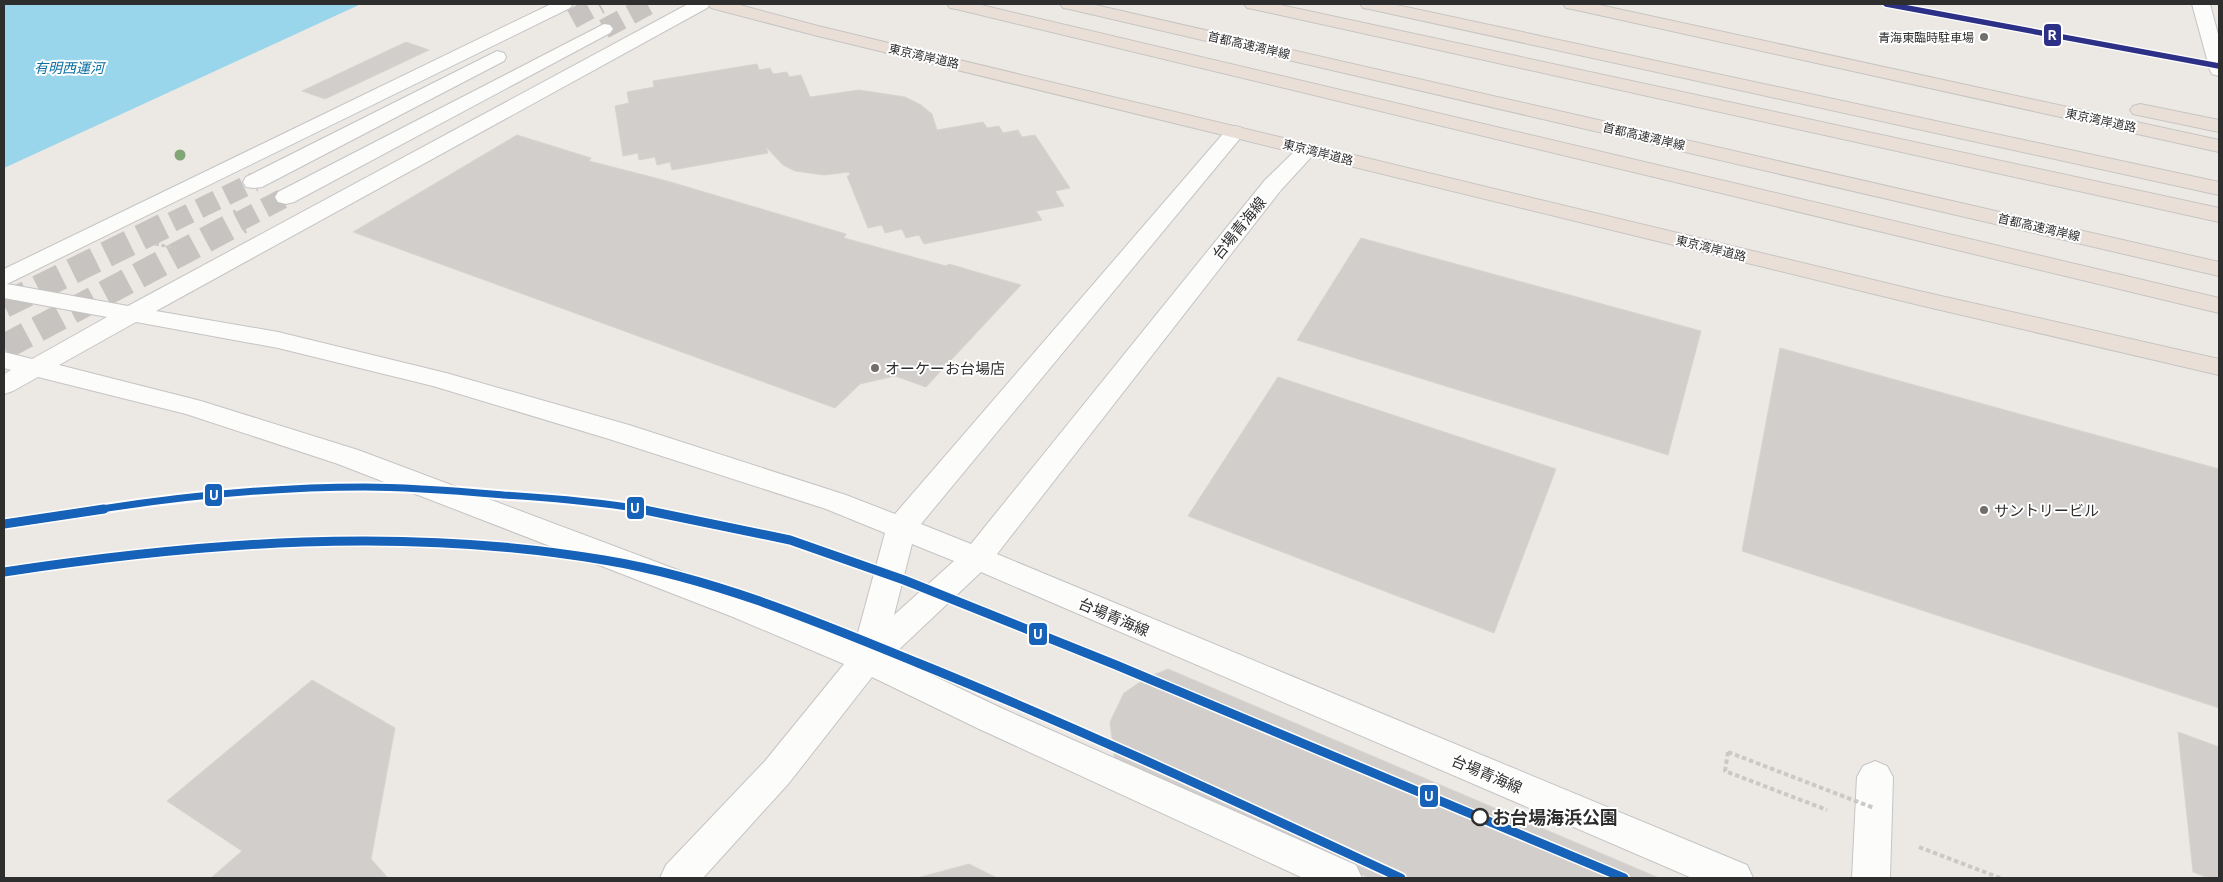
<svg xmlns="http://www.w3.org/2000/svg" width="2223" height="882" font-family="Ubuntu,'Noto Sans JP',sans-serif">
<rect width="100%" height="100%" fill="#ece8e4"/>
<polygon fill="#99d6ec" points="4,4 361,4 4,168"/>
<g fill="#d1cecb" stroke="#d7d4d0">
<polygon points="406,42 429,50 325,99 302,91"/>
<polygon points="757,64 759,70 770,68 773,74 787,72 789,77 801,75 810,97 859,90 905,97 921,105 932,114 937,130 983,122 987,128 999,126 1003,133 1018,130 1022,137 1035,135 1070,188 1055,191 1064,206 1036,211 1042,220 924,244 919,235 906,238 902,229 885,233 882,225 868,228 847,176 850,175 849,172 824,175 795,171 783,165 766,147 768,153 672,170 670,162 657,165 655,157 639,160 638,153 623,156 615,106 629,103 627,92 654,87 653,81"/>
<polygon points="517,135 591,158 589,161 667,181 846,234 844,238 946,266 949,264 1021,285 926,387 895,376 860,384 835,408 353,232"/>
<polygon points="1361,238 1701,331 1668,455 1297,340"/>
<polygon points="1780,348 2219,469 2219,708 1742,551"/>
<polygon points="1278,377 1556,469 1494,633 1188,516"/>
<polygon points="1168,669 1659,878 1369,878 1115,762 1110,722 1124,693 1146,678"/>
<polygon points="312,680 395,728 371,859 388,878 211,878 242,851 167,801"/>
<polygon points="2178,732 2219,747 2219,878 2209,878 2193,872"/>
<polygon points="969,864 997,878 917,878"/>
</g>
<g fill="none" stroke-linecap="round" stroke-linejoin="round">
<g stroke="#c6c3c0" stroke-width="20" stroke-dasharray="20 10" stroke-linecap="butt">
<polyline points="572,19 600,4"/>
<polyline points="604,29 650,4"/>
<polyline points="172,222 254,182"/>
<polyline points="238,222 286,197"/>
</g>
<g stroke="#c6c3c0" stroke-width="26" stroke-dasharray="26 12" stroke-linecap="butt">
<polyline points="4,305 174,221"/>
<polyline points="4,347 241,221"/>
</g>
<defs>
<g id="street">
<polygon points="2192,4 2210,4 2219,38 2219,76 2212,74 2210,70"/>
<polygon points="1875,761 1887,766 1893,777 1890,878 1852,878 1857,777 1863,766"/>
</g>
<g id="secondary">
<path d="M551,4H573L570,8L7,284L128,306L688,4H710L707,8L156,311L278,332L446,373L629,425L846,495L895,514L1228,128L1235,126L1242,128L1245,132L1242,136L921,524L971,544L1265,180L1300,146L1307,144L1314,146L1317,150L1314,154L1281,190L997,554L1747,865L1753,878H1692L981,572L892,656L1001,708L1356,865L1362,878H1303L977,728L872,677L789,783L703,878H660L666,865L765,761L844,664L733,617L338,464L186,414L38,377L13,391L4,394V374L11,370L4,368V352L32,359L107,317L4,298V269ZM136,322L278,348L433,386L609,439L826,509L885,533L856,640L755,599L358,450L201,401L59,365ZM912,544L954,561L894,615Z"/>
<polygon points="604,24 610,25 613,29 610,33 294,202 286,204 278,202 275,197 278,192"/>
<polygon points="497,51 504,53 506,57 504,61 262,187 254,188 246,187 243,182 246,177"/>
</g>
<g id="highway">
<polygon points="708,4 736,4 818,26 1919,291 2219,359 2219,375 1919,305 814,35 711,8"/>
<polygon points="947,4 977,4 2219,298 2219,313 956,9 950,8"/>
<polygon points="1060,4 1091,4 2219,262 2219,276 1069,9 1063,8"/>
<polygon points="1244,4 1276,4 2219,208 2219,222 1253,9 1247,8"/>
<polygon points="1360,4 1392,4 2219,182 2219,195 1369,9 1363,8"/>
<polygon points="1563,4 1595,4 2219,140 2219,152 1572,9 1566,8"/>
<polygon points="2140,104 2219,120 2219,132 2133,114 2130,110 2133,106"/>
</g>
</defs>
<use href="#street" stroke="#c5c4c5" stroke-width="2"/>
<use href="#secondary" stroke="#c5c4c5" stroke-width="2"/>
<use href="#highway" stroke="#c6c5c4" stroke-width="2"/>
<polyline stroke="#c9c9c8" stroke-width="3" stroke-dasharray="4 2.5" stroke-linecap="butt" points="155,244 176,248"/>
<g stroke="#c9c9c8" stroke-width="4" stroke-dasharray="4.5 3" stroke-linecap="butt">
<polyline points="1728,752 1725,771 1827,810"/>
<polyline points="1919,847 2000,878"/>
</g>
<use href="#street" fill="#fcfcfb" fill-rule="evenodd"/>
<use href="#secondary" fill="#fcfcfb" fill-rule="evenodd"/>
<use href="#highway" fill="#eadfd6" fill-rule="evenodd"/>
<polyline stroke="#c9c9c8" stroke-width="4" stroke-dasharray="4.5 3" stroke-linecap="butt" points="1728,752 1874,808"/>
<defs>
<path id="rail-1-far1" d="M95,510C184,496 274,487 364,487C411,487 457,491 504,495C552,498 600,502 647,510"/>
<g id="rail-1">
<polyline points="640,509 790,540 904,580 1116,665 1624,878"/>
<polyline points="4,524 104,509"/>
<path d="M4,572C203,542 404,526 604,560C713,578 816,621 918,663C1081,729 1241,804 1401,878"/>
</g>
<polyline id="rail-2" points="1886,4 2219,66"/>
</defs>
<use href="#rail-1-far1" stroke="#fff" stroke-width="11"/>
<use href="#rail-1" stroke="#fff" stroke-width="12"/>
<use href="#rail-2" stroke="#fff" stroke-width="8"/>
<use href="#rail-1-far1" stroke="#1662b8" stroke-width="7"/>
<use href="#rail-1" stroke="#1662b8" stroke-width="9"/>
<use href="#rail-2" stroke="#2d3087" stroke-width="5.5"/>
</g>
<circle fill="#82a575" cx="180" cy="155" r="5.5"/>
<g fill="#706f6e" stroke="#fff" stroke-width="2">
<circle cx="1984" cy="37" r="5"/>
<circle cx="875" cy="368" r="5"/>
<circle cx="1984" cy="510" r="5"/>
</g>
<circle fill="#fff" stroke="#2e2e2e" stroke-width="2.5" cx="1480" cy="817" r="8"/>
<g text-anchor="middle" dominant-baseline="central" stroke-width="4" stroke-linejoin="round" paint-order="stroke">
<g font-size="12" fill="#2e2e2e" stroke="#fff" text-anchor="end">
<text x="1974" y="37">青海東臨時駐車場</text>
</g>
<g font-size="12" fill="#2e2e2e" stroke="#fff">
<text transform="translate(1249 45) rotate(13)">首都高速湾岸線</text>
<text transform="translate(924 56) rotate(13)">東京湾岸道路</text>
<text transform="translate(2101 120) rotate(12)">東京湾岸道路</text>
<text transform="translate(1644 136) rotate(13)">首都高速湾岸線</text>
<text transform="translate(1318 152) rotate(14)">東京湾岸道路</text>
<text transform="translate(2039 227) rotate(13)">首都高速湾岸線</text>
<text transform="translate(1711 248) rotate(14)">東京湾岸道路</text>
</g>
<g font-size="14" font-style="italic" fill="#0d6fa3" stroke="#fff">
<text x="69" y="68">有明西運河</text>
</g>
<g font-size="15" fill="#2e2e2e" stroke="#fff">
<text transform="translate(1239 228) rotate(-51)">台場青海線</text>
<text transform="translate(1114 617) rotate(23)">台場青海線</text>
<text transform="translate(1487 774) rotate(23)">台場青海線</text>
</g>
<g font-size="15" fill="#2e2e2e" stroke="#fff" text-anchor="start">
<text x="885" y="368">オーケーお台場店</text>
<text x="1994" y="510">サントリービル</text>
</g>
<g font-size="18" font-weight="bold" fill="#2e2e2e" stroke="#fff" text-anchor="start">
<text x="1492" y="817">お台場海浜公園</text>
</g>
</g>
<g stroke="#fff" stroke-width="2">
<rect x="2043" y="23" width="19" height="24" rx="5" fill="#2d3087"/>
<rect x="204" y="483" width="19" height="24" rx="5" fill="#1662b8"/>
<rect x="626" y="496" width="19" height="24" rx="5" fill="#1662b8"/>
<rect x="1028" y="622" width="20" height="24" rx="5" fill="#1662b8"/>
<rect x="1419" y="784" width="20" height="24" rx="5" fill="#1662b8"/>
</g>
<g font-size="14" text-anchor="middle" font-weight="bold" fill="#fff">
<text x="2052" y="40">R</text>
<text x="214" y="500">U</text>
<text x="635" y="513">U</text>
<text x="1038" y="639">U</text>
<text x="1429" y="801">U</text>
</g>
<rect width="2223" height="882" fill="none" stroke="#2e2e2e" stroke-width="10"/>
</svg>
